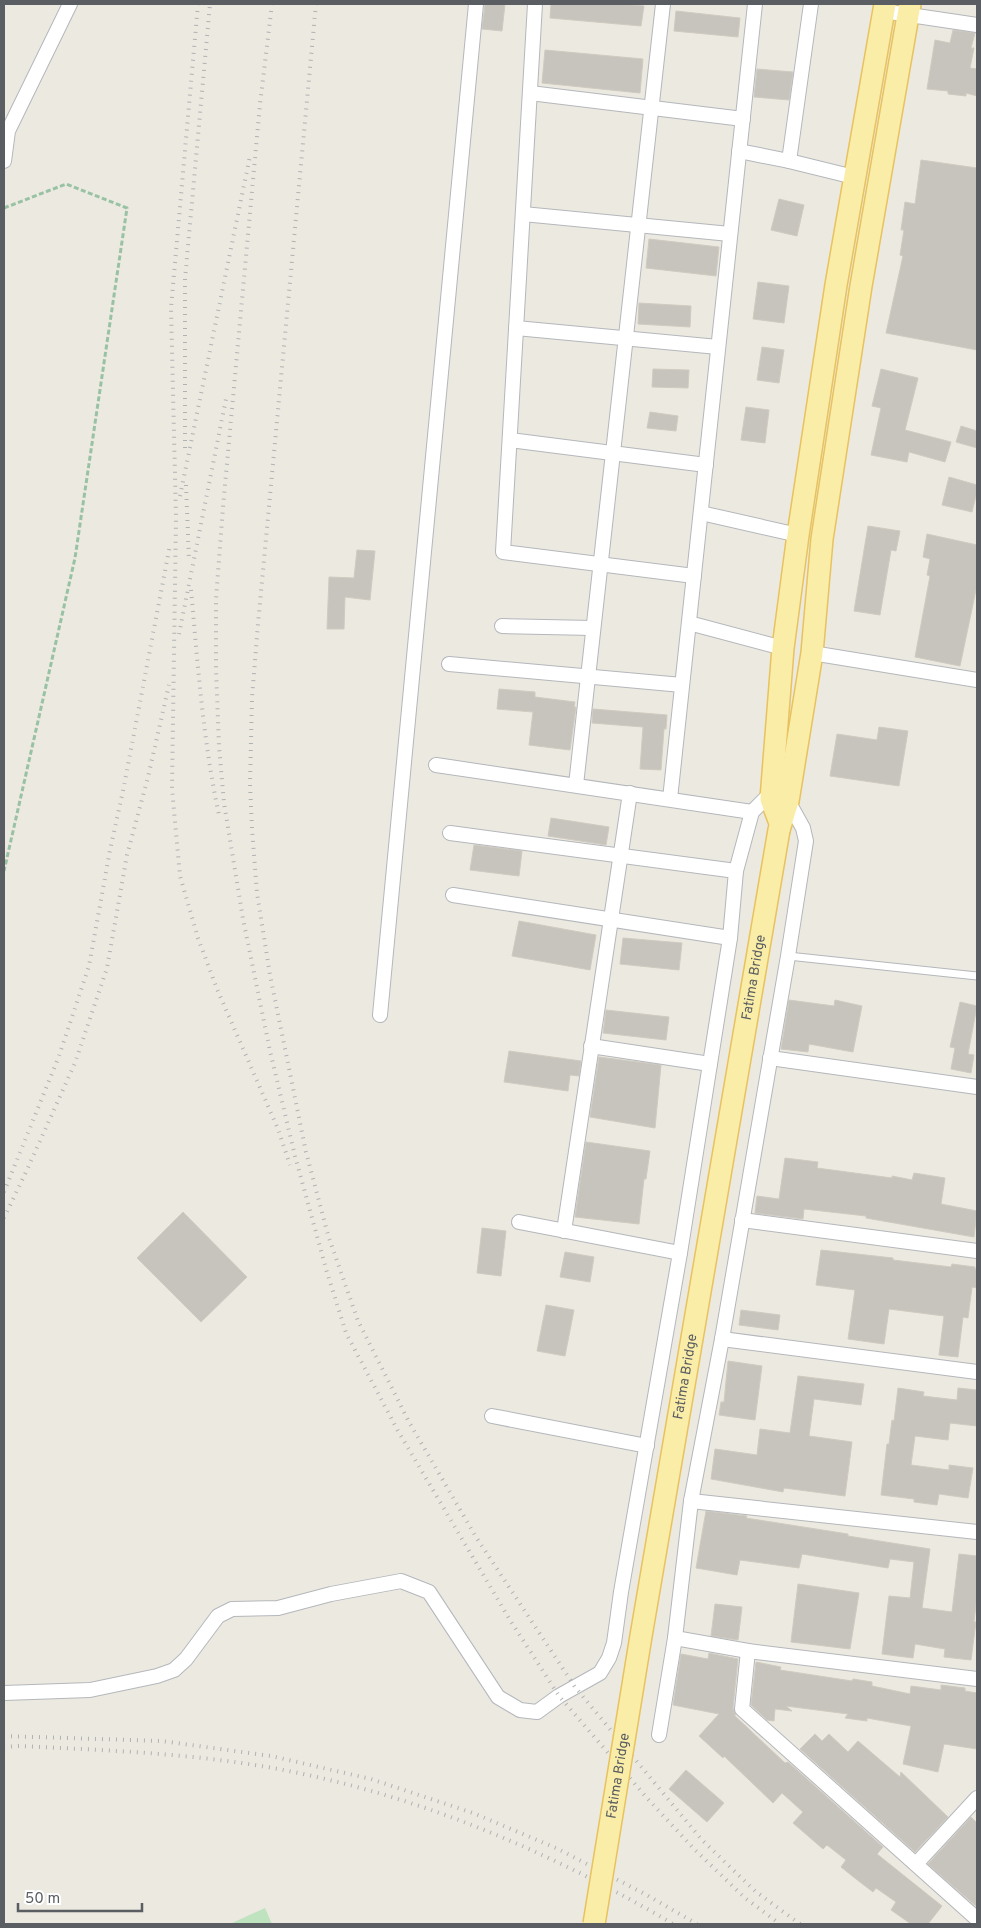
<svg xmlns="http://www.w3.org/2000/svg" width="981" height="1928" font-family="Overpass,sans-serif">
<rect width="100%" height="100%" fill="#ece9e1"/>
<polygon fill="#bfe2bf" points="265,1908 272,1924 230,1924"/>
<g fill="#c7c4be" stroke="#d0cbc0">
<polygon points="485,4 505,4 502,31 482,29"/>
<polygon points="551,4 622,4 644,6 641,26 550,18"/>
<polygon points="676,11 740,18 738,37 674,31"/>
<polygon points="953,30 975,33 971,48 974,48 970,68 977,69 977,96 966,93 966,96 948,94 948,91 927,89 935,40 950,43"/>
<polygon points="545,50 643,59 640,93 542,83"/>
<polygon points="757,69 793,72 789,100 754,97"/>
<polygon points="921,160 977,168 977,350 886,333 903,256 900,255 904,230 901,230 905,202 915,204"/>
<polygon points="779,199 804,205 797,236 771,230"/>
<polygon points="649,239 719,247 716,276 646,268"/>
<polygon points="758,282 789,286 784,323 753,319"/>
<polygon points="639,303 691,306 690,327 638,324"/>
<polygon points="762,347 784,350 779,383 757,380"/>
<polygon points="653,369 689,370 688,388 652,387"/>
<polygon points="881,369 918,378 905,430 951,442 945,462 909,452 907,462 871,455 881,408 872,406"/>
<polygon points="746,407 769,410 765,443 741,440"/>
<polygon points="650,412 678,416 676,431 647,428"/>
<polygon points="961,426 977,431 977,448 956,442"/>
<polygon points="949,477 977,485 977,492 972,512 942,505"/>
<polygon points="868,526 900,531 896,551 891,550 880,615 854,611"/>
<polygon points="927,534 977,545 977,591 976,590 960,666 915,657 930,576 927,575 930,559 923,557"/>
<polygon points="357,550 375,551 370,600 345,597 344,629 327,629 329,577 354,578"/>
<polygon points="499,689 535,692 535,697 575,702 574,707 576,707 570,750 529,745 533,712 497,709"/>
<polygon points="593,709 667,715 666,729 664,729 661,770 640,769 643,727 592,723"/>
<polygon points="879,727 908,731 899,786 830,776 837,734 877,740"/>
<polygon points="551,818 609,827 606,845 548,836"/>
<polygon points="474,845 522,851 519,876 470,870"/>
<polygon points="519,921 596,935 590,970 512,956"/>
<polygon points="623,938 682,943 679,970 620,964"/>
<polygon points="789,1000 834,1006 835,1000 862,1006 853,1052 809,1044 808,1052 781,1049"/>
<polygon points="960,1002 977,1006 968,1054 974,1055 971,1073 951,1069 955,1048 950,1047"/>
<polygon points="606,1010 669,1017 666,1040 603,1033"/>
<polygon points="509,1051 581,1061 579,1076 570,1075 568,1091 504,1082"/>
<polygon points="599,1057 661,1065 655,1128 590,1117"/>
<polygon points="586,1142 650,1151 646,1179 644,1179 639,1224 575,1217"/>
<polygon points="785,1158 818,1162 817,1168 892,1178 892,1176 912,1180 914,1173 945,1178 941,1204 977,1211 974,1237 866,1218 866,1216 804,1209 803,1219 755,1213 757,1196 779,1199"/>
<polygon points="183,1212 247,1277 201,1322 137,1258"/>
<polygon points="482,1228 506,1231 501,1276 477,1273"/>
<polygon points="821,1250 893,1258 893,1260 951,1267 952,1264 975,1267 975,1269 977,1269 977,1288 972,1287 968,1318 963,1317 958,1357 939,1355 944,1316 889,1309 884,1344 848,1339 855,1290 816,1285"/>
<polygon points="565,1252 594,1257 590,1282 560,1277"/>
<polygon points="546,1305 574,1310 565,1356 537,1351"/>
<polygon points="741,1310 780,1315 778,1330 739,1325"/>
<polygon points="728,1361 762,1366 755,1420 719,1415 721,1402 724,1402"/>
<polygon points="798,1376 864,1384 861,1405 814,1399 809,1436 852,1442 845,1496 784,1488 783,1492 711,1479 715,1449 757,1455 760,1429 790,1433"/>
<polygon points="898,1388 924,1392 923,1396 957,1400 958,1388 977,1390 977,1426 950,1423 948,1440 915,1436 911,1465 949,1470 949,1465 973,1468 968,1498 939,1494 937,1505 914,1502 914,1499 881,1495 887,1444 889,1444 892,1420 894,1421"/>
<polygon points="706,1511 747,1516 746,1518 848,1534 848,1536 930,1549 922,1608 952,1612 959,1554 977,1556 977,1596 974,1622 976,1622 971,1660 944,1657 945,1649 915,1644 913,1658 882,1654 889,1596 910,1598 914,1562 890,1559 888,1568 802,1554 799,1568 740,1560 737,1575 696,1568"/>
<polygon points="798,1584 859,1593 850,1649 791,1642"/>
<polygon points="715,1604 742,1607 738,1640 711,1636"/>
<polygon points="709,1653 738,1659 733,1708 736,1715 734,1715 785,1763 788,1762 883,1847 877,1854 942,1906 928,1924 911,1924 891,1910 896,1902 876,1888 873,1892 856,1879 841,1867 846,1860 827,1845 823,1849 793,1823 803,1812 782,1793 773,1803 724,1756 723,1758 699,1736 719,1714 673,1705 681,1654 708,1659"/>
<polygon points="756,1662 781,1667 780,1670 852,1681 853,1679 872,1682 872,1686 910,1694 911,1686 941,1690 941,1685 965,1688 965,1691 977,1693 977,1749 944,1744 938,1772 903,1764 911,1726 867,1718 867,1721 845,1718 848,1714 786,1706 792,1711 775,1709 774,1721 767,1720 751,1705"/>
<polygon points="815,1734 822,1741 829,1734 848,1752 858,1741 900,1777 901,1772 948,1817 915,1852 800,1749"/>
<polygon points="686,1770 724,1803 707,1822 669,1789"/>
<polygon points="971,1817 977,1823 977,1907 928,1864"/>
</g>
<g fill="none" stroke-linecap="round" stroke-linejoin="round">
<defs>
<polyline id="service" points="788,956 977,976"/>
<g id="minor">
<polyline points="535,4 503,552 694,576"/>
<polyline points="883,11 977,25"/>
<polyline points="530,93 743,119"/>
<polyline points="739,151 789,161 854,177"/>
<polyline points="4,161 8,131 70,4"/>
<polyline points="789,161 811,4"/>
<polyline points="523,214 730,234"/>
<polyline points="516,328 718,347"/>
<polyline points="510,440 706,465"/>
<polyline points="701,513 798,535"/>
<polyline points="689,623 783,648"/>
<polyline points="502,626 593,628"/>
<polyline points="812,653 977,680"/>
<polyline points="449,664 682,685"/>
<polyline points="436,765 752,812"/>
<polyline points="576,785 663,4"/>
<polyline points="670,799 755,4"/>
<polyline points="450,833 736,871"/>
<polyline points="453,895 730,938"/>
<polyline points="380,1015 476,4"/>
<polyline points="591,1046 710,1064"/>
<polyline points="770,1058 977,1087"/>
<polyline points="742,1220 977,1251"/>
<polyline points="519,1222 680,1253"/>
<polyline points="564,1231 630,793"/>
<polyline points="722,1339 977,1372"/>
<polyline points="492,1416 647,1446"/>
<polyline points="691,1501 977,1532"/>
<polyline points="675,1638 748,1651 977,1679"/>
<polyline points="748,1651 742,1709 977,1919"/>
<polyline points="4,1693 90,1690 157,1676 174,1670 186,1659 218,1616 232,1609 278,1608 331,1594 401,1581 429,1592 498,1697 520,1710 537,1712 559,1696 600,1673 609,1658 614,1643 621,1592 680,1253 730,938 736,871 752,812 771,793"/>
<polyline points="659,1735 675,1638 691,1501 722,1339 788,956 806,841 803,828 788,801"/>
<polyline points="916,1864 977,1798"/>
</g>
<g id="primary">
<polyline points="780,823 771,799 783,648 798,535 836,285 885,4"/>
<polyline points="779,830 788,801 812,653 822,539 861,286 910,4"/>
</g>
</defs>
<use href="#service" stroke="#b4b7bb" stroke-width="9"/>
<use href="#minor" stroke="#b4b7bb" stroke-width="16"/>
<use href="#primary" stroke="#e8c25e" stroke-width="24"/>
<polyline stroke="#99c2a4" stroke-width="3" stroke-dasharray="5 2.5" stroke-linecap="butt" points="4,208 66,184 127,208 75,558 4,871"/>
<use href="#service" stroke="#fff" stroke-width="7"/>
<use href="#minor" stroke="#fff" stroke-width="14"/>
<use href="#primary" stroke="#faeda8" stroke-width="21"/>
<g stroke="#b0b1b1" stroke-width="4" stroke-dasharray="1 6" stroke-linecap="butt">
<polyline points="198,4 171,308 176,517 172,789 180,876 198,938 217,989 278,1129 290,1165"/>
<polyline points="272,4 260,104 223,507 216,599 216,669 219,746 224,803 243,919 270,1051 295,1156 326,1269 346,1333 398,1431 510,1620 559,1696 647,1798 694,1849 745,1898 780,1924"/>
<polyline points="316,4 258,624 252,698 250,783 252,829 257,893 270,975 306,1152 328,1235 358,1321 409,1422 476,1537 575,1687 702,1840 755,1891 800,1924"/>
<polyline points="185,448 185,279 210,4"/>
<polyline points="186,485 189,560"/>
<polyline points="180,496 250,156"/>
<path d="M191,590C198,666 203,741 219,815"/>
<polyline points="179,634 227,394"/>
<polyline points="4,1192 59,1056 89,966 110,850 123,791 170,545"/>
<polyline points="4,1218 26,1172 75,1063 107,968 127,855 148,777 169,685"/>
<polyline points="4,1736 162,1741 271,1756 371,1779 473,1813 556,1848 645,1894 697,1924"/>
<path d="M4,1747L19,1746C102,1750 185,1753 267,1767C411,1792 548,1850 673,1924"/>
</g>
<defs>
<g id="primary-bridge">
<path id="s1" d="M594,1924L641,1636L779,830"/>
</g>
</defs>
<use href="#primary-bridge" stroke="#e8c25e" stroke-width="24" stroke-linecap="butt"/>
<use href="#primary-bridge" stroke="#faeda8" stroke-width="21"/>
</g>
<g text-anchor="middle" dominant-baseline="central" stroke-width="4" stroke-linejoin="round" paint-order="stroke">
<g font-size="14" fill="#5a5d61" stroke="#fff">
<text stroke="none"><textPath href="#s1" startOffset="960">Fatima Bridge</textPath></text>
<text stroke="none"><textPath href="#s1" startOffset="555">Fatima Bridge</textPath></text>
<text stroke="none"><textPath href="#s1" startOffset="150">Fatima Bridge</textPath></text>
</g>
</g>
<rect width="981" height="1928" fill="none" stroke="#5a5d61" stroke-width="10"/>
<path d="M18 1903v8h124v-8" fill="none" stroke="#5a5d61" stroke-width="2.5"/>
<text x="25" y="1903" font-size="15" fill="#5a5d61" stroke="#ffffff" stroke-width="4" paint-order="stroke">50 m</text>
</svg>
